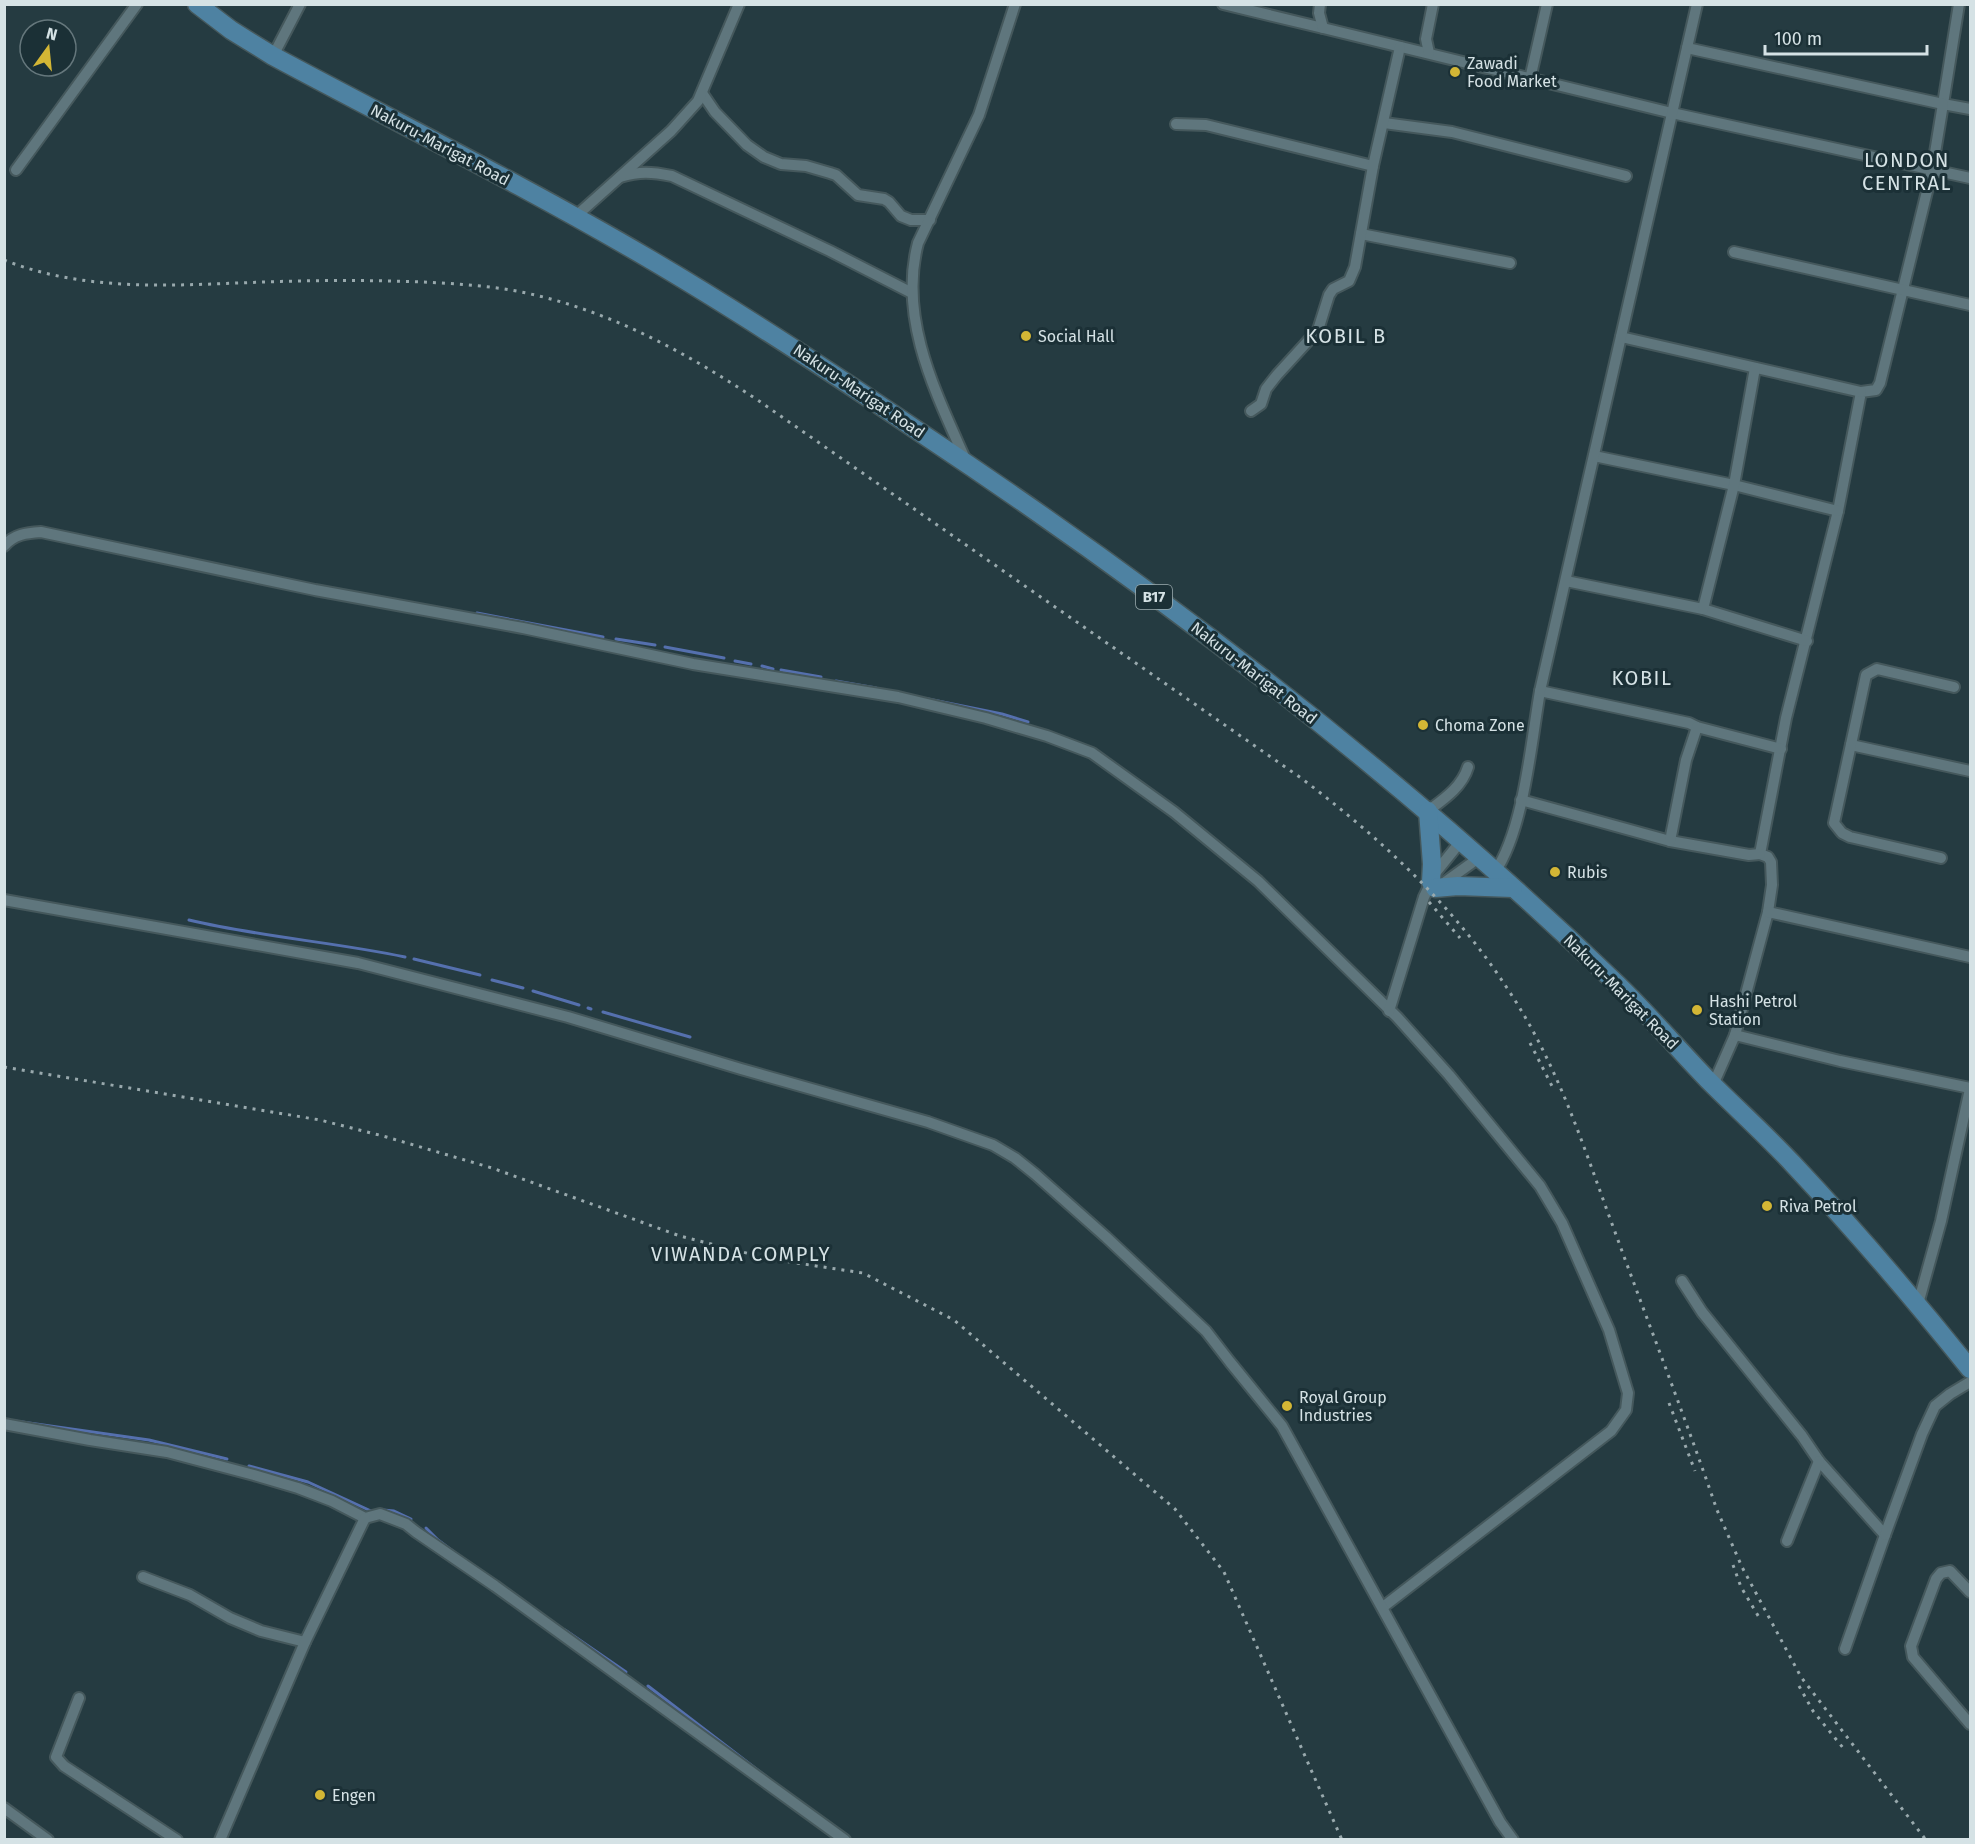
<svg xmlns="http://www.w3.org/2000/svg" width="1975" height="1844" font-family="'Fira Sans',sans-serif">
<rect width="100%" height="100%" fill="#253b41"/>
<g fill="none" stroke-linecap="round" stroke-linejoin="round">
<g stroke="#5570ae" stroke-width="3">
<polyline points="477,613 603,637"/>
<polyline points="616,639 655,645"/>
<polyline points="665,647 724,658"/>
<polyline points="735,661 751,664"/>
<polyline points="762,666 773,669"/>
<polyline points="781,670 821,677"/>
<polyline points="836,681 876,688"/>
<polyline points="928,699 1002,714 1028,722"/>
<path d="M189,920C260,937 334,942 405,957"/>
<polyline points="414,959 480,975"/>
<polyline points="492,980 523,988"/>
<polyline points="533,991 579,1005"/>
<polyline points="588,1008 591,1009"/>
<polyline points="603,1012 690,1037"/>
<polyline points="15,1421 149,1440 227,1459"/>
<polyline points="249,1466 308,1482 371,1511 374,1511"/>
<polyline points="383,1510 394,1511 411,1519"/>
<polyline points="426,1528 438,1540 454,1552"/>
<polyline points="565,1630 626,1672"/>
<polyline points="648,1686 768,1778"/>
</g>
<defs>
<g id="minor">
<polyline points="1223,4 1323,28"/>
<polyline points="1320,4 1319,13 1323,28 1672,113 1970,178"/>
<polyline points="1959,4 1943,104 1970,109"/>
<polyline points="1687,48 1943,104 1932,171 1880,383 1876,390 1861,392 1838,511 1786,718 1760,854 1768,857 1771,862 1772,885 1768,912 1735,1035 1713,1085"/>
<polyline points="1429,53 1426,39 1433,4"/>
<polyline points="273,56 300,4"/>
<polyline points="1530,79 1547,4"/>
<polyline points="702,93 715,112 747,145 764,157 781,164 806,166 830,173 836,175 858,195 884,199 889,202 901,216 911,220 930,220"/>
<polyline points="1384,123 1452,132 1626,176"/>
<polyline points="1176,124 1206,125 1373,166"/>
<polyline points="16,170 137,4"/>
<path d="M620,177C640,171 652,172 672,176L830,251L912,293"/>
<polyline points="575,217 671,131 698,101 739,4"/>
<polyline points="1361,234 1510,263"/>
<polyline points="1734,252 1970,305"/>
<polyline points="1621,337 1861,392"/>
<polyline points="1251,411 1261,404 1266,389 1277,375 1318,330 1329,295 1333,289 1349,281 1355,267 1373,166 1400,47"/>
<polyline points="1594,456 1734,485 1838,511"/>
<path d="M966,461C936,393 898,319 918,243L979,115L1015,4"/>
<path d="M4,546C14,534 27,533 41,532L315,590L523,628L693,664L898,697L986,718L1047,736L1092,753L1174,812L1258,881L1397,1017L1449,1075L1540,1186L1562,1223L1609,1330L1628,1393L1626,1410L1611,1431L1383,1607"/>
<polyline points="1566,581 1703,609 1807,641"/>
<polyline points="1703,609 1734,485 1755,368"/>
<polyline points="1540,691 1689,723 1697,727 1781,749"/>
<polyline points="1851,745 1970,771"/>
<polyline points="1521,800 1670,841 1749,855 1760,854"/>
<path d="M1428,811C1444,799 1462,787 1468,767"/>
<polyline points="1670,841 1686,760 1697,727"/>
<polyline points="1941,858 1850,837 1842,833 1834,823 1866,675 1877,669 1954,687"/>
<path d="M1495,872C1524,829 1531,743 1540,691L1697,4"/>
<polyline points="1441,885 1480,857"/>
<polyline points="4,900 358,963 568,1017 741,1069 928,1122 993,1145 1015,1158 1035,1174 1106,1237 1206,1331 1230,1362 1282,1426 1500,1822 1513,1840"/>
<polyline points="1768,912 1970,957"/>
<polyline points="1389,1011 1424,897 1436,872 1461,841"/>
<polyline points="1735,1035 1840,1061 1970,1088"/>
<polyline points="1682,1281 1702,1312 1802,1436 1819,1461 1885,1535 1845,1649"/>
<polyline points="1918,1304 1941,1221 1970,1089"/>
<polyline points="4,1424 90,1440 167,1452 254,1475 298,1488 332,1501 365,1518 380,1514 406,1524 416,1532 495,1586 845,1840"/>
<polyline points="1885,1535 1922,1434 1935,1406 1950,1394 1970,1382"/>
<polyline points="1787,1541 1819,1461"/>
<polyline points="143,1577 190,1595 230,1618 261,1631 305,1642"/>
<polyline points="1970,1592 1950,1571 1941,1573 1936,1579 1911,1646 1913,1657 1970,1724"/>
<polyline points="79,1698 56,1757 64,1766 177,1840"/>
<polyline points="4,1808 48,1840"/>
<polyline points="220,1840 305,1642 365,1518"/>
</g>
<g id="primary">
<path d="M197,4L231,30L273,56C398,123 525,186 646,257C740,312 831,372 921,433C1168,597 1405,779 1618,985C1649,1015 1678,1049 1708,1080C1736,1108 1766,1135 1793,1164C1855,1230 1914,1299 1970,1369"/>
<polyline points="1428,811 1432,864 1431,882"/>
<polyline points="1435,888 1458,886 1513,888"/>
</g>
</defs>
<use href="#minor" stroke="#45585c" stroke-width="14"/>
<use href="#primary" stroke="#45585c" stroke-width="21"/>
<use href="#minor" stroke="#5f767d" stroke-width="10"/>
<use href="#primary" stroke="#4e82a2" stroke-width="18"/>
<g stroke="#99a9ad" stroke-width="3" stroke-dasharray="3 6" stroke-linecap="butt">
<path d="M4,260C87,293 177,285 264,282C317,280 370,280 423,282C460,284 498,286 535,295C616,314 690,355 759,401L1301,778C1380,838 1453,905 1507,988C1559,1066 1583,1146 1615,1232C1649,1325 1685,1417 1717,1510L1742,1567L1801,1677L1926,1840"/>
<polyline points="1429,902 1460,938"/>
<polyline points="1530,1043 1553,1088"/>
<polyline points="4,1067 320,1120 383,1136 492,1168 680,1236 770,1259 863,1273 954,1320 1175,1509 1224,1572 1342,1840"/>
<polyline points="1669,1403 1695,1471"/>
<polyline points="1733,1565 1741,1587 1760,1619"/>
<polyline points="1799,1686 1813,1711 1844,1749"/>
</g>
</g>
<g fill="#d3b635" stroke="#1b3036" stroke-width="2">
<circle cx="1455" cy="72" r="6"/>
<circle cx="1026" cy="336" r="6"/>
<circle cx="1423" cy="725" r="6"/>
<circle cx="1555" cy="872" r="6"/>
<circle cx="1697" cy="1010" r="6"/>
<circle cx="1767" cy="1206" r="6"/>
<circle cx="1287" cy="1406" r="6"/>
<circle cx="320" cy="1795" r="6"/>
</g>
<g text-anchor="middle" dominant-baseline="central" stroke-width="6" stroke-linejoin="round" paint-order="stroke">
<rect fill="#1b3036" stroke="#9dadb0" stroke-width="1.5" x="1136" y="585" width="36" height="24" rx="4.5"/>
<g font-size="15" font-weight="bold" fill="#d5e2e5">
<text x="1154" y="597">B17</text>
</g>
<g font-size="16" fill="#d5e2e5" stroke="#1b3036" text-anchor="start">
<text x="1467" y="63">Zawadi<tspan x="1467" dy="18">Food Market</tspan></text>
<text x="1038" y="336">Social Hall</text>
<text x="1435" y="725">Choma Zone</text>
<text x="1567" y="872">Rubis</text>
<text x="1709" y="1001">Hashi Petrol<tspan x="1709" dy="18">Station</tspan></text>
<text x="1779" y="1206">Riva Petrol</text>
<text x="1299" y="1397">Royal Group<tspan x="1299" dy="18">Industries</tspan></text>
<text x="332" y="1795">Engen</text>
</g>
<g font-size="16" fill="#d5e2e5" stroke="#1b3036">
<text transform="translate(440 145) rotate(28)">Nakuru-Marigat Road</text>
<text transform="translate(859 391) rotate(34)">Nakuru-Marigat Road</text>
<text transform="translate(1254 673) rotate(38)">Nakuru-Marigat Road</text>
<text transform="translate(1621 992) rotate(45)">Nakuru-Marigat Road</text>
</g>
<g font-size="20" letter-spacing="1.5" fill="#d5e2e5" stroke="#1b3036">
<text x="1907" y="160">LONDON<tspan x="1907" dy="23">CENTRAL</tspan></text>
<text x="1346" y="336">KOBIL B</text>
<text x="1642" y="678">KOBIL</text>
<text x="741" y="1254">VIWANDA COMPLY</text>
</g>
</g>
<rect width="1975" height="1844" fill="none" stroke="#d5e2e5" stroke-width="12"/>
<g transform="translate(48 48) rotate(15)"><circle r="28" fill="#1b3036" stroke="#65777c" stroke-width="1.5"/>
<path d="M0-4.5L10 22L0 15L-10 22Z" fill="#d3b635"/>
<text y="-9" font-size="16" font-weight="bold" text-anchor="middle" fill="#d5e2e5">N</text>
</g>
<path d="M1765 45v9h162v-9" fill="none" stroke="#d5e2e5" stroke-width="3"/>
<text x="1774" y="45" font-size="18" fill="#d5e2e5" stroke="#1b3036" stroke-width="4.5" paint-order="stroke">100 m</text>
</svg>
